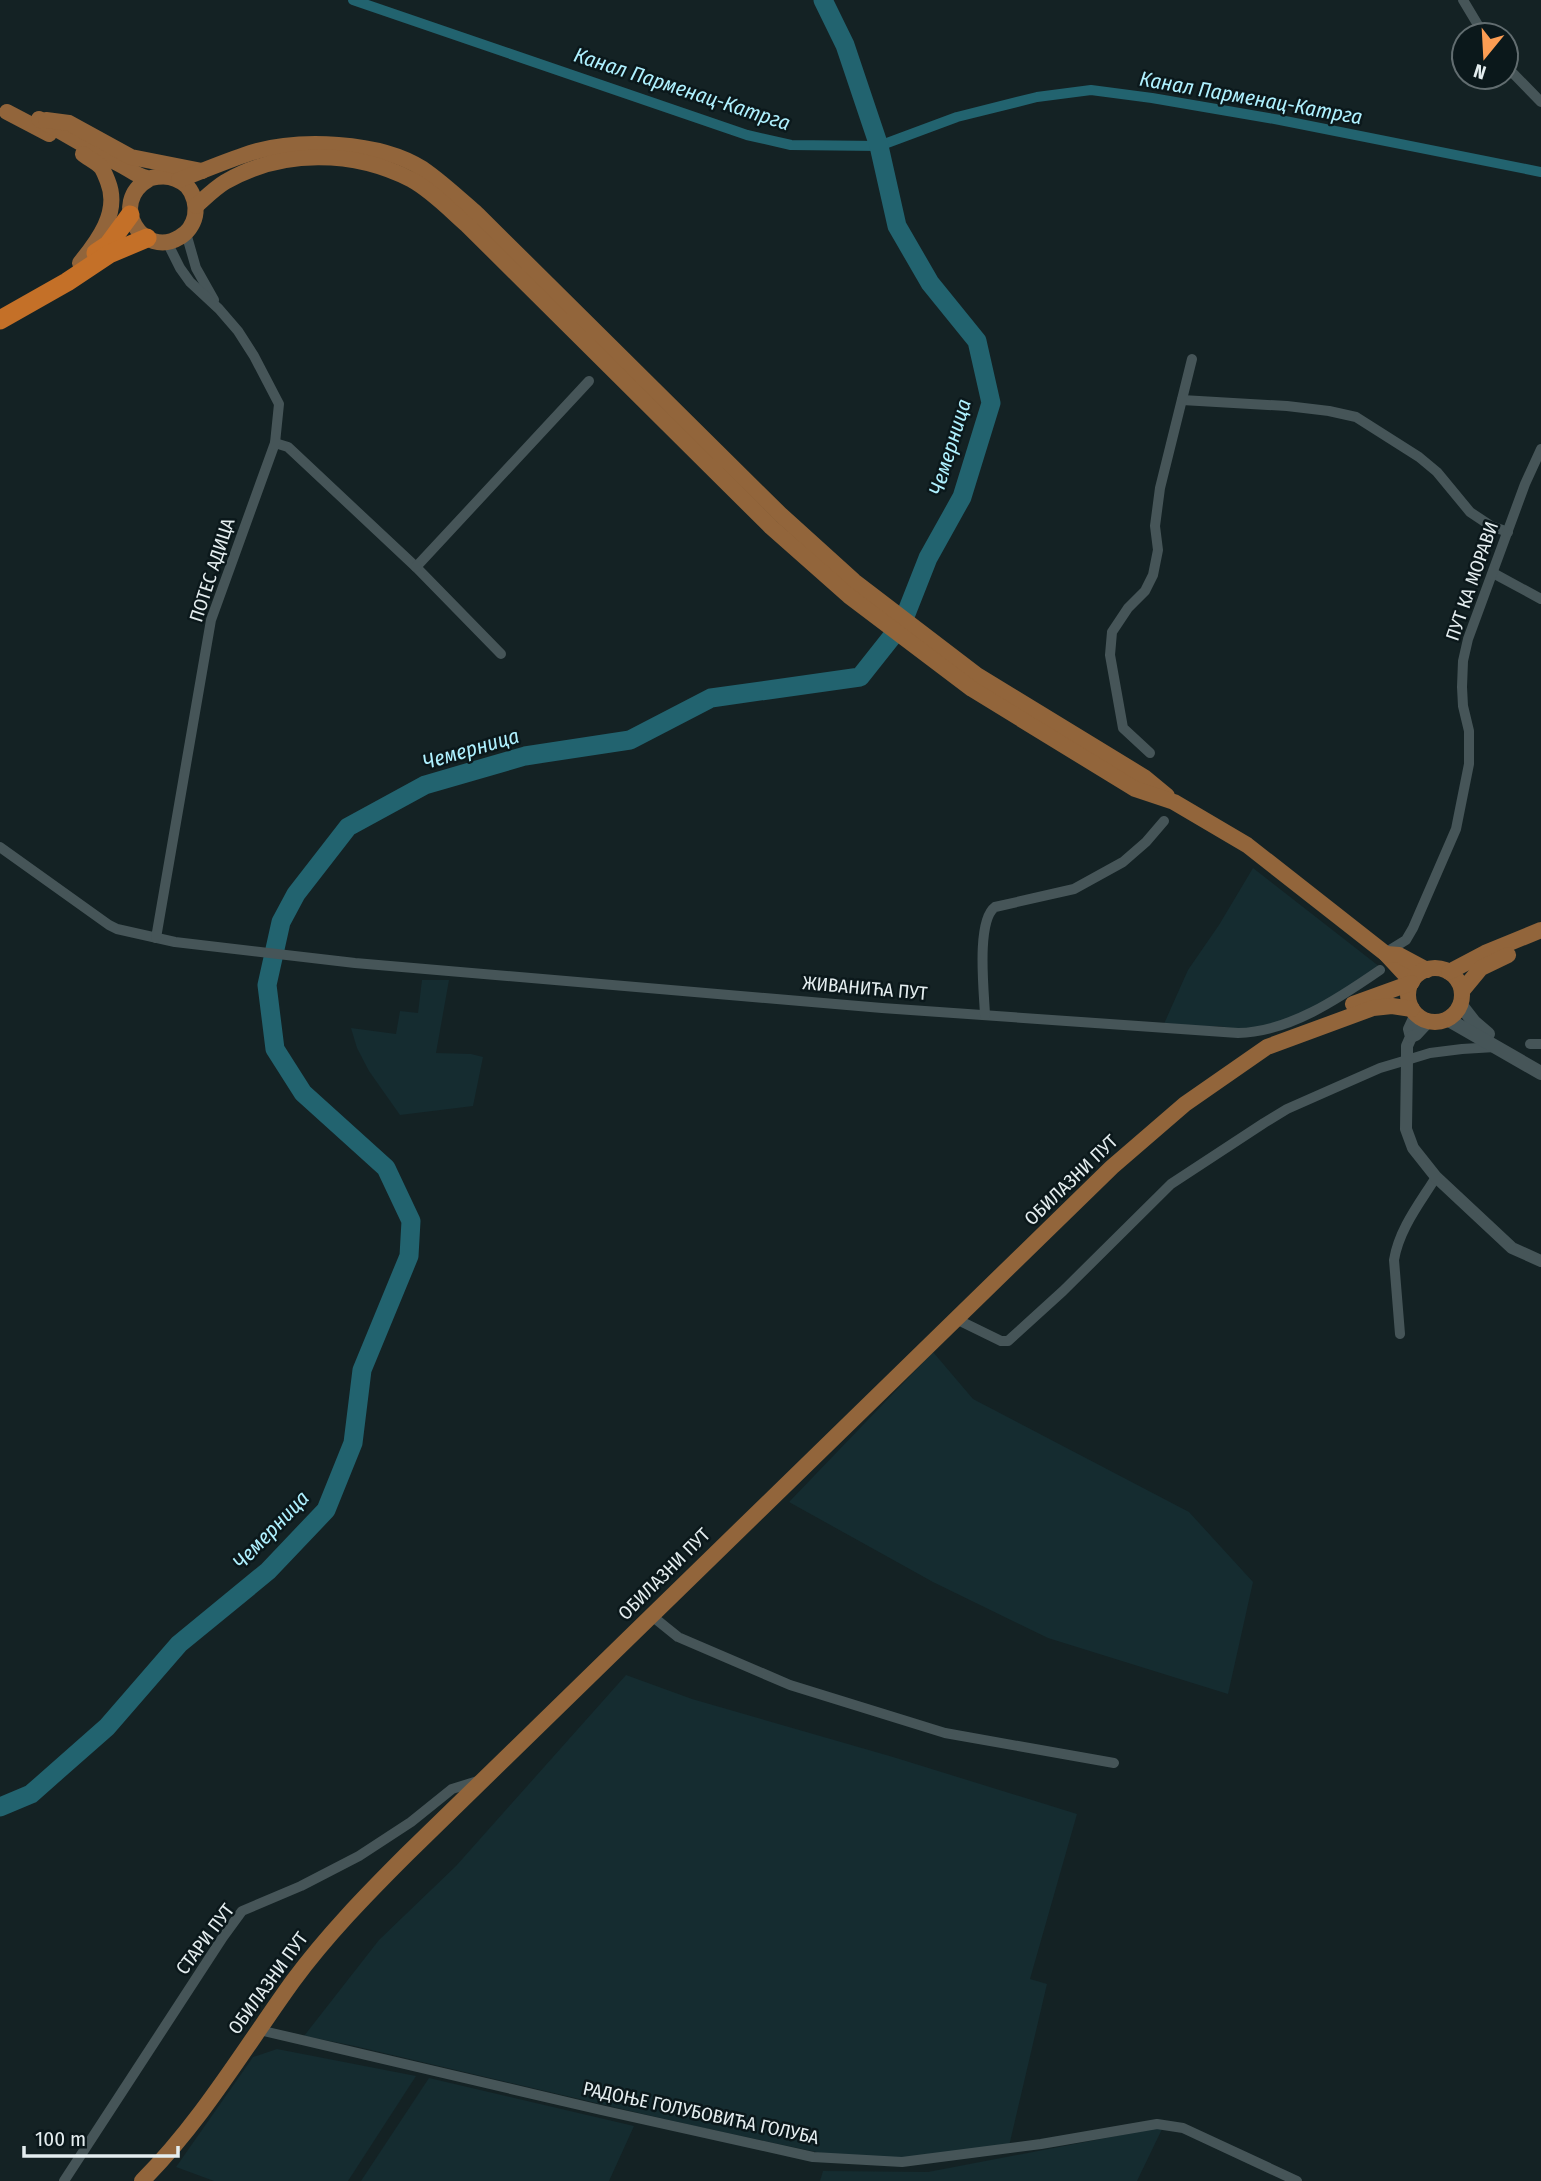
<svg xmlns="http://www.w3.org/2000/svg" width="1541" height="2181" font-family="'Fira Sans Condensed',sans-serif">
<rect width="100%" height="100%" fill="#142224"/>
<g fill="#152c30">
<polygon points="1253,868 1380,967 1313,1008 1282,1024 1240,1029 1218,1026 1163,1026 1188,970 1219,925"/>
<polygon points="422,980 449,980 436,1053 471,1054 483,1057 473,1106 400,1115 369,1071 357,1048 351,1028 396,1034 400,1011 418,1013"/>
<polygon points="933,1352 973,1399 1189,1512 1253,1582 1228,1694 1048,1638 933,1582 789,1502"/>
<polygon points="626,1675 692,1699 893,1757 1077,1814 1030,1979 1047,1984 1009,2146 927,2160 835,2156 690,2125 350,2045 304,2036 379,1940 456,1866"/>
<polygon points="277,2049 416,2076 348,2181 214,2181 176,2167 253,2057"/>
<polygon points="429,2078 634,2126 609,2181 361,2181"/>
<polygon points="1163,2127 1137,2181 820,2181 823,2171 928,2172"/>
</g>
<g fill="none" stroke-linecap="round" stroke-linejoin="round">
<polyline stroke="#22636f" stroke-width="10" points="353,0 747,135 791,145 879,146 957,117 1037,97 1091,90 1152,98 1280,120 1541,172"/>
<polyline stroke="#22636f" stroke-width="19" points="0,1807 31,1794 107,1727 179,1644 268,1571 326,1510 353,1443 362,1370 409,1256 411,1221 386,1168 303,1093 275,1049 267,985 281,922 296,894 348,827 425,785 525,756 630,740 711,698 860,677 902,624 928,558 962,497 991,403 977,341 930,283 897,226 879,146 845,45 823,0"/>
<g stroke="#465558" stroke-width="10">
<polyline points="1463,0 1484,35"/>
<polyline points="1506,66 1541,102"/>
<polyline points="186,233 196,268 214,300"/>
<polyline points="1182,400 1287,406 1329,411 1356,417 1419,457 1437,472 1470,512 1491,526 1508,532"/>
<polyline points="275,443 288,447 416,567 501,654"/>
<polyline points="416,567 589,381"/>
<polyline points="1493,573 1541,599"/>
<polyline points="1150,753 1123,728 1110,655 1112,632 1128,608 1145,591 1153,575 1158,550 1155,526 1160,488 1192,359"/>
<path d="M0,847L109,925L117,929L175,942L355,963L882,1008L1238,1033C1289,1032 1338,999 1380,970"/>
<polyline points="156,938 211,620 275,443 279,404 254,356 238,331 219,309 190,282 180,268 167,242"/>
<polyline points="1385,953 1406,940 1413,928 1456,829 1469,764 1469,731 1463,706 1462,687 1463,661 1468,639 1525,484 1541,449"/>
<path d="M985,1015C984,991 976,921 995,907L1074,889L1123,862L1146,842L1164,821"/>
<polyline points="1530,1044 1541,1044"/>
<polyline points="956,1319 1001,1341 1008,1341 1063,1291 1171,1184 1264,1123 1287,1109 1330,1090 1380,1068 1407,1060 1430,1053 1462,1049 1495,1047"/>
<path d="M1400,1334L1394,1260C1399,1229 1420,1203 1436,1177"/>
<polyline points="652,1616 678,1637 790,1685 945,1733 1114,1763"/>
<polyline points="259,2030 601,2110 813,2157 902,2162 1041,2144 1157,2124 1183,2128 1297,2181"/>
<polyline points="64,2181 223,1937 242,1911 301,1886 359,1856 411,1822 452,1789 481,1780"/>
</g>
<g stroke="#465558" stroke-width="12">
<polyline points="1416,1014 1409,1029 1411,1037 1407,1046 1407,1060 1406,1129 1413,1148 1436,1177 1512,1248 1541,1261"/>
<polyline points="1411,1037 1416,1035 1429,1021"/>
</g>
<g stroke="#465558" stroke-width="14">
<polyline points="1460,1004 1474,1022 1488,1034"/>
<polyline points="1447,1019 1541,1073"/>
</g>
<g stroke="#92653b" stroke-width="16">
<polyline points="7,112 49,134"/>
<path d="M39,119C67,135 95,152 123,166C130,170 139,177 147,178C151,179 154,177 157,177C168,175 179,179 187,186C194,194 197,206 195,216C193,225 187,233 180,237C143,260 107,203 149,179"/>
<polyline points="46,120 69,123 131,157 202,171"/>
<path d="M179,180C202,171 226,161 250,153C298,138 380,141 423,169C442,182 460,199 477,214L780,514L854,581L977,675L1144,777L1167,796"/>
<path d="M196,206C205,198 215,188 225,182C282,149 354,150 412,180C432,191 450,210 467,225L771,527L849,596L972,689L1135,789L1174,802L1247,845L1386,954L1412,982"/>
<path d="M80,263C98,241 120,212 108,182C106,177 104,171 101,167C96,162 88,158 83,154"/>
<polyline points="1386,954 1399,955 1427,970"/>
<circle cx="1435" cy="995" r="27"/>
<polyline points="1449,972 1485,953 1541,930"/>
<polyline points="1462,991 1481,968 1508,955"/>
<polyline points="1353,1004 1411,983"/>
<path d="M142,2181C201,2122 244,2049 293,1981C327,1935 366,1895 407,1854L1112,1167L1185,1104L1267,1047L1373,1008L1392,1006L1412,1009"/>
</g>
<g stroke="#c47028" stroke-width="19">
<polyline points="96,253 108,245 130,215"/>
<polyline points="0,320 67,282 109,254 147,238"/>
</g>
</g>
<g text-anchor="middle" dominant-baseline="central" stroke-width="5" stroke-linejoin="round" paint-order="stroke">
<g font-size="19" fill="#e4edef" stroke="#0b181b">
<text transform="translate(212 570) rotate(-72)">ПОТЕС АДИЦА</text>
<text transform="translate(1472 581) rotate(-71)">ПУТ КА МОРАВИ</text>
<text transform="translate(865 988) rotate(5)">ЖИВАНИЋА ПУТ</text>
<text transform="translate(1071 1180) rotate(-44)">ОБИЛАЗНИ ПУТ</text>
<text transform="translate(664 1574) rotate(-45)">ОБИЛАЗНИ ПУТ</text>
<text transform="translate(205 1939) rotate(-53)">СТАРИ ПУТ</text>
<text transform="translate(268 1983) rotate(-54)">ОБИЛАЗНИ ПУТ</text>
<text transform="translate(701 2113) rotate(12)">РАДОЊЕ ГОЛУБОВИЋА ГОЛУБА</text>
</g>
<g font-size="21" font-style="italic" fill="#aff1ff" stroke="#0b181b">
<text transform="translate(682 89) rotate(18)">Канал Парменац-Катрга</text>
<text transform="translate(1251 98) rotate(10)">Канал Парменац-Катрга</text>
<text transform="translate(950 447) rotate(-73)">Чемерница</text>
<text transform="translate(471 749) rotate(-16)">Чемерница</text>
<text transform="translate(271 1530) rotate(-46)">Чемерница</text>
</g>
</g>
<g transform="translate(1485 56) rotate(198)"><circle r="33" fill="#0b181b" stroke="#626d70" stroke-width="2"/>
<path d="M0-5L12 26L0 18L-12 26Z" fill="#fc9d53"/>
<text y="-10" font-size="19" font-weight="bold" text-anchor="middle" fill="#e4edef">N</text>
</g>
<path d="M24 2146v10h154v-10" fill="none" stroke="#e4edef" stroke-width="3.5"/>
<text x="35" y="2146" font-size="21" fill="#e4edef" stroke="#0b181b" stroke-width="5" paint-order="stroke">100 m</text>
</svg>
